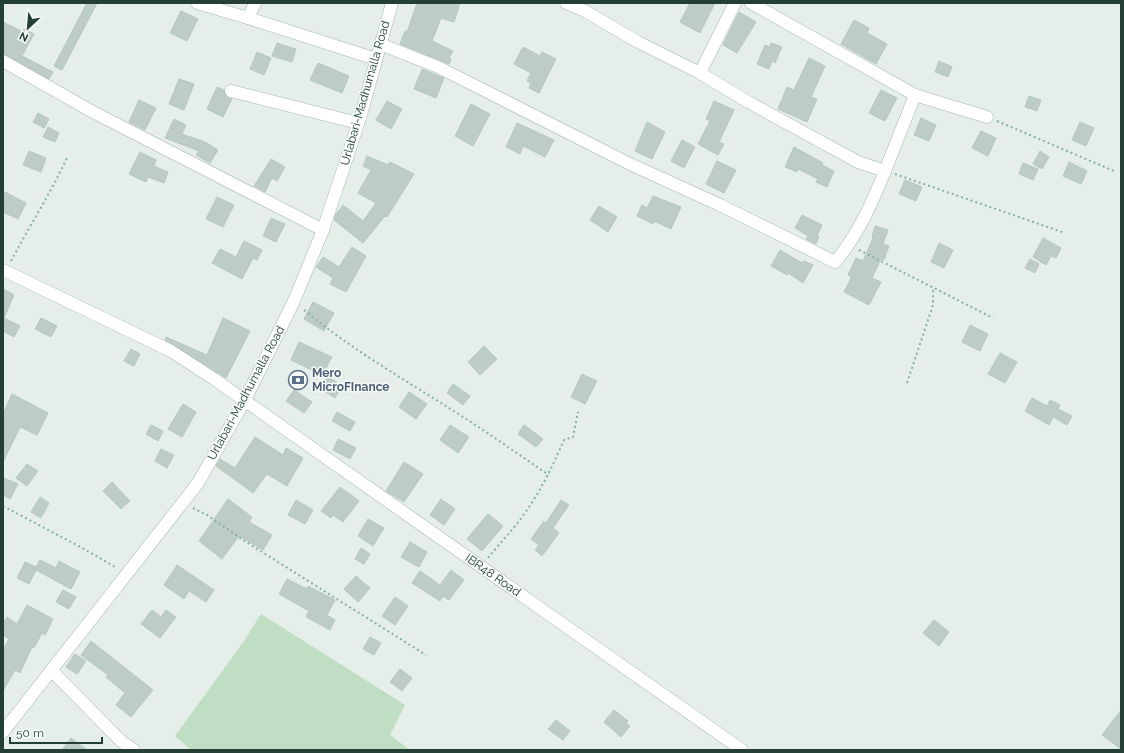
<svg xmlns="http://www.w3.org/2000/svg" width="1124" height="753" font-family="Raleway,sans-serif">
<rect width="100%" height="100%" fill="#e5eee9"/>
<polygon fill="#bfdec3" points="261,614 405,705 390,735 410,750 191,750 175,736 244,641"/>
<g fill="#bdccc4" stroke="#b7c8bf">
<polygon points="87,3 97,3 62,70 54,66"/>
<polygon points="417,3 460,3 454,22 441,18 432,41 453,51 449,58 451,59 449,64 400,44 405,31 407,32"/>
<polygon points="690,3 715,3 700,33 680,22"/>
<polygon points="181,11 198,19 187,41 170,33"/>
<polygon points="739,12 756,22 737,53 723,45"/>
<polygon points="854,20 869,28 867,33 887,44 876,64 841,44"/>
<polygon points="3,22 23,32 24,29 34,34 22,56 53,72 49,79 3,54"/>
<polygon points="277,43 296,49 292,62 272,56"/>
<polygon points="771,43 782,47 775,63 772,61 769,69 757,64 765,45 770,47"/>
<polygon points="523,47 540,56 542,52 556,59 539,93 529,88 531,83 527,81 531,73 514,64"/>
<polygon points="257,52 271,58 264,75 250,69"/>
<polygon points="809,58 825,66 811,97 817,99 807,122 778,109 787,87 794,90"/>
<polygon points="939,61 952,67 948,77 935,72"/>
<polygon points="318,63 349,76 342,93 310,80"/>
<polygon points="422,69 444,78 436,98 414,89"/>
<polygon points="179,79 194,84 184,110 169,104"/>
<polygon points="217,87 224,90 226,97 232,99 223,117 207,109"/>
<polygon points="881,90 897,98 885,121 869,113"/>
<polygon points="1029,96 1041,100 1037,111 1025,107"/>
<polygon points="139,100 156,108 145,130 129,122"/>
<polygon points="387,101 402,109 391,129 376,120"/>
<polygon points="714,101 734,110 719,142 724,144 718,155 698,144 710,121 706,119"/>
<polygon points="471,104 490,114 473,146 455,136"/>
<polygon points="38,113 49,119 44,128 33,122"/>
<polygon points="921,118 936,125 929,141 914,135"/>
<polygon points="174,119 186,125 182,134 205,142 218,150 210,163 196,155 199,151 165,138"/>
<polygon points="647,122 665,132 652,159 635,151"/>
<polygon points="1080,122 1094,128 1086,146 1072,140"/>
<polygon points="517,123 554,140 545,157 523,146 520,154 506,147"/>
<polygon points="48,127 59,133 55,142 43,137"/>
<polygon points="981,131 996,138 988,156 972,148"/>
<polygon points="682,140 695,147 684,168 671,161"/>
<polygon points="794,147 823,163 822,165 834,171 827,187 816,182 818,179 798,169 797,172 785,167"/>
<polygon points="29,151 46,158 41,172 23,165"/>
<polygon points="1040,151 1049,157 1042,169 1033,164"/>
<polygon points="140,152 156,160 154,166 168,172 164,183 148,177 146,182 129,174"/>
<polygon points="367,156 388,165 390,162 414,174 387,217 385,216 363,243 334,220 336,214 343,205 363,221 376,203 358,193 371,170 363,166"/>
<polygon points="271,159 285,167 277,181 272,178 265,192 254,186"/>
<polygon points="717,161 736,170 724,193 706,184"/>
<polygon points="1069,162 1087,171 1081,184 1063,176"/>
<polygon points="1023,163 1038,169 1033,180 1019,174"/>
<polygon points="905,180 922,187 916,201 899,194"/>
<polygon points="3,191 26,203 18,219 3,212"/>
<polygon points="653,196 681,207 671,229 654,221 653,224 637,216 642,205 647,208"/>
<polygon points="217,197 234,205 223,227 206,219"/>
<polygon points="599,206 617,217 608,232 590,220"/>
<polygon points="802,215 822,225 817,236 819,237 816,244 806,239 808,236 795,228"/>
<polygon points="271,218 285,224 276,242 263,236"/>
<polygon points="875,226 888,230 883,244 889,246 884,260 881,259 872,278 881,282 869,305 844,292 850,280 851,276 848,275 856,258 863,261 873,238 872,237"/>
<polygon points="1043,238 1061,248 1056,258 1051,256 1046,265 1033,257"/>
<polygon points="244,241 262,250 257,260 253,258 242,279 212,263 220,249 236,257"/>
<polygon points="939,243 953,250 944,268 931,262"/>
<polygon points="352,247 366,256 346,292 330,284 333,278 316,267 323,257 339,267"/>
<polygon points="780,250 802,263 804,261 813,265 803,283 788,273 787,275 771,266"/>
<polygon points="1030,259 1039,264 1035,273 1025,268"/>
<polygon points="3,289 14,295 4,318 20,326 14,337 3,331"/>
<polygon points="313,302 334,313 324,331 304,319"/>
<polygon points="41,318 57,326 51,337 35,329"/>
<polygon points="223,318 250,331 226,378 165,340 166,337 207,355"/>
<polygon points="970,325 988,334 980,351 962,342"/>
<polygon points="299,342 332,357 322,375 291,360"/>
<polygon points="484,346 497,359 480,375 468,362"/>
<polygon points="131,349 140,354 134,366 124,361"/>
<polygon points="1000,353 1017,362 1005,383 988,374"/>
<polygon points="582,374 597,381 585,404 571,397"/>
<polygon points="328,376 342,386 335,398 320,388"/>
<polygon points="453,384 470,396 463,405 447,393"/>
<polygon points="294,390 312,402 304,413 286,401"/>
<polygon points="409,392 427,404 416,419 399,407"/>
<polygon points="12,394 48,413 37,435 20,427 3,462 3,414"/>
<polygon points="1032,398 1047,406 1050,400 1060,405 1058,409 1072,416 1067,425 1053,417 1049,425 1025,411"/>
<polygon points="183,404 196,412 182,437 168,429"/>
<polygon points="337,412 355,422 350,431 332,421"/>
<polygon points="151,425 163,431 158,441 146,434"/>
<polygon points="450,425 469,437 458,453 440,440"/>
<polygon points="524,425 543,439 536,447 518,434"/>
<polygon points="255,437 283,455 286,448 303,458 287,486 267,474 253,493 216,466 220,459 235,468"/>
<polygon points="338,439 356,448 350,459 333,450"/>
<polygon points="161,449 174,455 167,468 155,461"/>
<polygon points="404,462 423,474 404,502 386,491"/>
<polygon points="27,464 38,471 27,486 16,478"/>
<polygon points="3,478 18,484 10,499 3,495"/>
<polygon points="112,482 130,501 121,509 103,491"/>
<polygon points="340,487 359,501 343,522 333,515 331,518 321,511"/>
<polygon points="40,497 49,503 41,518 31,512"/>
<polygon points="228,499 252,517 249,522 272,535 263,550 239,536 222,559 199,541"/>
<polygon points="441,499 455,509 444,525 430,515"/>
<polygon points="296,500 313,510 305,524 288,515"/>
<polygon points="561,500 569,505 553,528 559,533 542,556 535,550 539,545 531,539 544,521 546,523"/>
<polygon points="488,514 503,526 482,551 467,539"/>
<polygon points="368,519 384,528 373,546 358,536"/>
<polygon points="410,542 427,552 419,567 401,557"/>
<polygon points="361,548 370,554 364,564 355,559"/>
<polygon points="40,560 56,568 59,561 80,572 71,589 36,570 29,584 17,578 25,562 36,567"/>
<polygon points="177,565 214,590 206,602 189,591 184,599 164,585"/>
<polygon points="451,570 464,580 449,600 443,596 440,601 412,583 420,571 440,585"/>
<polygon points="356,576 370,588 358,602 344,589"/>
<polygon points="287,579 307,589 308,586 335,600 327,615 335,620 330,630 306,617 309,611 279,594"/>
<polygon points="63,590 76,597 69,609 56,602"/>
<polygon points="395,597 408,606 395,625 382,616"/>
<polygon points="27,605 53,619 45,635 42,633 34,648 32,647 20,673 15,670 3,691 3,650 9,639 3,635 3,624 7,617 17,624"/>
<polygon points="152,610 161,617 166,610 176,617 160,638 141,624"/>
<polygon points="934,620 949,632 939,646 923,633"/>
<polygon points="370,637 381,643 374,655 363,649"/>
<polygon points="91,641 153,690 131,717 116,705 125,693 106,677 108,675 81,655"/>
<polygon points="75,654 86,661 77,674 66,667"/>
<polygon points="400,669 412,678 402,691 390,682"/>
<polygon points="614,710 628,721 626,723 630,726 621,737 604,722"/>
<polygon points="1121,710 1121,749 1102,735"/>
<polygon points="556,720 570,731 563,740 548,729"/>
<polygon points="71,738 87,750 62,750"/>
</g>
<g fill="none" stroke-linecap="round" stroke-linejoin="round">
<defs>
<g id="minor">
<polyline points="197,3 248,18 255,3"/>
<polyline points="566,3 585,11 638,42 700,73 735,3"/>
<polyline points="751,3 915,95 987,117"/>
<polyline points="248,18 376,59"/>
<path d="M380,44L438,67L630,164L720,205L835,262C858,235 872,203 885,171"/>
<polyline points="3,61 93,112 323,230"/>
<polyline points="700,73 750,103 858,162 885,171 915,95"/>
<polyline points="231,91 358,123"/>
<polyline points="3,270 171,351 214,379 742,750"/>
<polyline points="52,671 122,742 134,750"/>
</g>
<polyline id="secondary" points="3,732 198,483 245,400 294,301 323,230 361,115 392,3"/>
</defs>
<use href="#minor" stroke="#a7b6af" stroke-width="13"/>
<use href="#secondary" stroke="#a4b9af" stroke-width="13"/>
<g stroke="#86b19e" stroke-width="2" stroke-dasharray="2 3" stroke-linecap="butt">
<polyline points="997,121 1114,171"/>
<polyline points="895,174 1065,233"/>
<polyline points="859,250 993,318"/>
<path d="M11,261C29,227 50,194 67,158"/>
<path d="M304,310C352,350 407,381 460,415C490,434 519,455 549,475"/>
<polyline points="907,383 933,305 933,288"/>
<polyline points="3,506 86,550 117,568"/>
<polyline points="193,508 207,515 243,540 426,655"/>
<path d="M488,558C499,544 512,531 522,517C540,493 552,467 564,440L573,437L578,412"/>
</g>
<use href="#minor" stroke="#fff" stroke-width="12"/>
<use href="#secondary" stroke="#fff" stroke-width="12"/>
</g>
<defs>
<symbol id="bank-ring" viewBox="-11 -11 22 22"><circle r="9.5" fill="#f6faf7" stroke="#5c6f8a" stroke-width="1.5"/><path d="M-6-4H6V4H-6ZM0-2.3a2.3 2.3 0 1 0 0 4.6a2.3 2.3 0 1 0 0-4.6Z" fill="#5c6f8a"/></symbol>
</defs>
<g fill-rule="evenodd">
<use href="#bank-ring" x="287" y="369" width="22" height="22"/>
</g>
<g text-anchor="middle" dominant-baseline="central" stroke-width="3" stroke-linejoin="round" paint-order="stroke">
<g font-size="12" fill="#244035" stroke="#f6faf7">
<text transform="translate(365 93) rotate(-74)">Urlabari-Madhumalla Road</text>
<text transform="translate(246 393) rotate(-62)">Urlabari-Madhumalla Road</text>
<text transform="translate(493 575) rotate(35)">IBR48 Road</text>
</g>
<g font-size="12" font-weight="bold" fill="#4e5e75" stroke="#f6faf7" text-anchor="start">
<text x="312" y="373">Mero<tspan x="312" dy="14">MicroFInance</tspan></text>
</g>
</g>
<rect width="1124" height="753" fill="none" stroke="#244035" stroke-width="8"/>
<g transform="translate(28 28) rotate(206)" stroke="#f6faf7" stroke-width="3" paint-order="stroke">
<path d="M0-3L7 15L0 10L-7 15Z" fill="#244035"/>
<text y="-6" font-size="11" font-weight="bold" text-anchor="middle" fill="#244035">N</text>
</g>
<path d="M10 737v6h92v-6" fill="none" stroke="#244035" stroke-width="2"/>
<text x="16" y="737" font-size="12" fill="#244035" stroke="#f6faf7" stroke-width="3" paint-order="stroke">50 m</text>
</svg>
